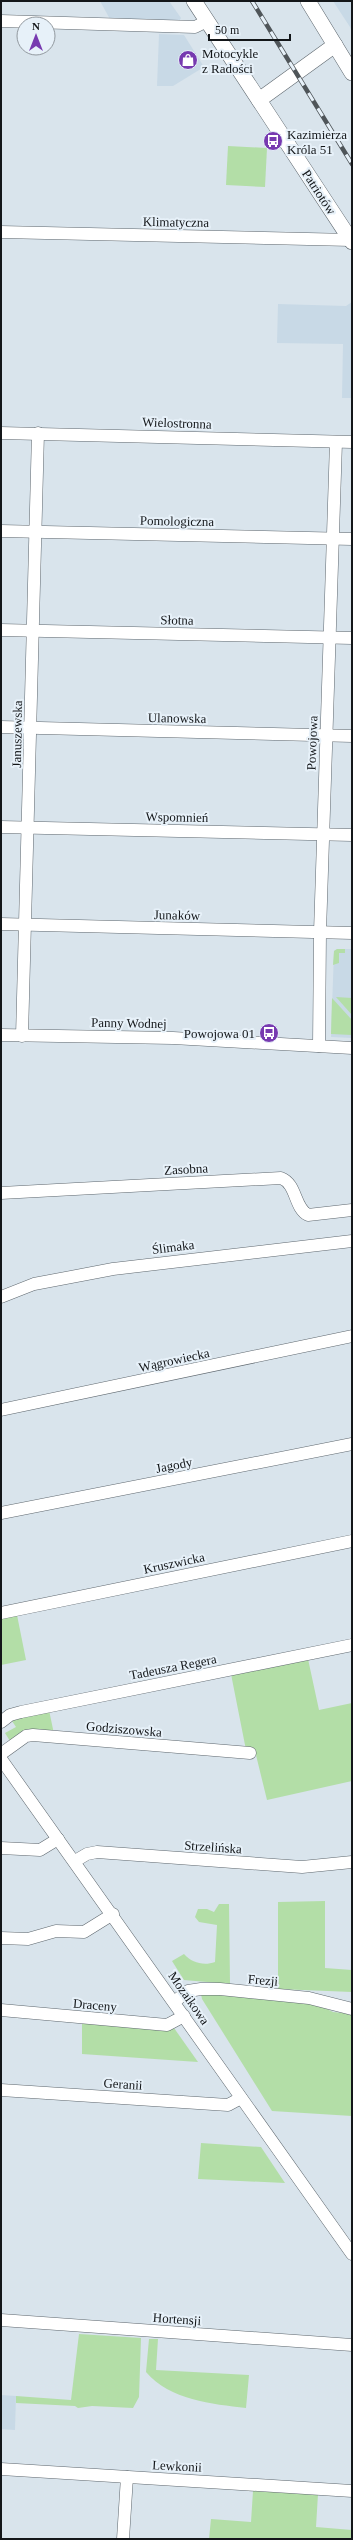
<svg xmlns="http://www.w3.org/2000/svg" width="353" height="2540" font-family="Georgia,serif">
<rect width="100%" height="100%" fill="#d9e4ec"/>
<g fill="#c8d9e6">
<polygon points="100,1 169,1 181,18 178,23 111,21"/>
<polygon points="333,1 352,1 352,32 350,27"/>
<polygon points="159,34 184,35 204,67 173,86 157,86"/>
<polygon points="352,302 352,398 342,398 343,344 277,343 278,304 346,306"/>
<polygon points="337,949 352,949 352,1038 331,1037 334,951"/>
<polygon points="1,2395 16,2396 15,2430 1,2429"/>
</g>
<g fill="#b3dea7">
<polygon points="228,146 267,148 265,187 226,185"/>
<polygon points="337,949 345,949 345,953 339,953 339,963 333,965 334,951"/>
<polygon points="336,997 352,998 352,1015"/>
<polygon points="332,998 352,1020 352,1035 331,1034"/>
<polygon points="17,1615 26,1660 1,1665 1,1618"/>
<polygon points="308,1659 319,1710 352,1703 352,1781 267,1800 255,1751 246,1750 231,1674"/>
<polygon points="49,1710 54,1734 10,1741 5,1733 16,1727 12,1721 15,1718"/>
<polygon points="325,1901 325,1968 352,1970 352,1992 278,1989 278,1902"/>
<path d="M219,1904H229L230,1984L184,1980L172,1961L184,1954C192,1963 204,1966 215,1962L217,1925L199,1922L195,1917L198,1909H207L214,1912Z"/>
<polygon points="210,1992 309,2000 333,2012 352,2014 352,2116 272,2111 202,1999 201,1994"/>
<polygon points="82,2020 174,2028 198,2062 82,2054"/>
<polygon points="201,2143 261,2147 285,2183 198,2179"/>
<polygon points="79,2334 141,2338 139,2397 133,2408 92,2406 78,2408 75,2406 16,2403 16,2396 71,2400"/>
<path d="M149,2339H158L156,2370L249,2375L246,2408C212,2404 170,2400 146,2372Z"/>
<polygon points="253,2491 318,2494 316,2527 352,2530 352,2539 209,2539 211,2519 251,2522"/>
</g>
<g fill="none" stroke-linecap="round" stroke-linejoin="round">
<defs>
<g id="minor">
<polyline points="1,21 195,27 207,21"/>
<polyline points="1,232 351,240"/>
<polyline points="1,433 352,442"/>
<polyline points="1,531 352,539"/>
<polyline points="1,630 352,638"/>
<polyline points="1,727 352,736"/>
<polyline points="1,827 352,835"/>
<polyline points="1,924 352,933"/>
<polyline points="1,1035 173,1038 352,1048"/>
<polyline points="22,1036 38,433"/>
<polyline points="319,1046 320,932 336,442"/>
<path d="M1,1193L281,1178C297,1184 294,1208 308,1215L352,1210"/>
<polyline points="1,1297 34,1284 113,1269 352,1241"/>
<polyline points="1,1410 352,1336"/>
<polyline points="1,1513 352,1444"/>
<polyline points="1,1613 352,1541"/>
<polyline points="1,1722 10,1715 21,1712 352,1645"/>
<polyline points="1,1754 26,1736 33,1735 250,1753"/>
<polyline points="1,1759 352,2254"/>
<polyline points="1,1848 40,1850 58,1839"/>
<polyline points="75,1861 87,1854 97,1852 302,1867 352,1862"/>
<polyline points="1,1938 28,1939 56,1931 84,1932 113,1914"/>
<polyline points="174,2002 188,1991 201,1989 220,1989 309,1998 352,2009"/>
<polyline points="1,2010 167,2025 184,2016"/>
<polyline points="1,2090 228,2105 241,2098"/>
<polyline points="1,2320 352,2345"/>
<polyline points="1,2469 352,2491"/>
<polyline points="123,2539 127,2477"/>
</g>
<g id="major">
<polyline points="194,1 352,242"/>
<polyline points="308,1 352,73"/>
<polyline points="259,100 335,45"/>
</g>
</defs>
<use href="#minor" stroke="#5e676e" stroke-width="13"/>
<use href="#major" stroke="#5e676e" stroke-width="16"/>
<use href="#minor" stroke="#fff" stroke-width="12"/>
<use href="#major" stroke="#fff" stroke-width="15"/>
<defs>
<polyline id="rail" points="252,1 352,164"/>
</defs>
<use href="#rail" stroke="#4f5559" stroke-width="4.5"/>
<use href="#rail" stroke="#e7f1f9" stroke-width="3" stroke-dasharray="9" stroke-linecap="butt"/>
</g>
<defs>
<symbol id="shop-disc" viewBox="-11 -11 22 22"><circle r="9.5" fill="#773ab0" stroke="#e7f1f9"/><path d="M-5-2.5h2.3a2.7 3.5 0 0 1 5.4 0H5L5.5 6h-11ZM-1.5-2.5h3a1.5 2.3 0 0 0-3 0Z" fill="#fff"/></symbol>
<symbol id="bus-disc" viewBox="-11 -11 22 22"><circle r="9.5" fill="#773ab0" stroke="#e7f1f9"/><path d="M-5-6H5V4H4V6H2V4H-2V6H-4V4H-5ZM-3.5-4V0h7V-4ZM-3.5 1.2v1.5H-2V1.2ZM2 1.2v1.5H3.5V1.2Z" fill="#fff"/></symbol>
</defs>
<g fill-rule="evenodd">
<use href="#shop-disc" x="177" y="49" width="22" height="22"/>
<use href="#bus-disc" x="262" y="130" width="22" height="22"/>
<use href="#bus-disc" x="258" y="1022" width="22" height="22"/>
</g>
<g text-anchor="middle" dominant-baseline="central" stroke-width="4" stroke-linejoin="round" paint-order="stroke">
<g font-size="13" fill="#131619" stroke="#e7f1f9" text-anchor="start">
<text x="202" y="53">Motocykle<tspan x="202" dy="15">z Radości</tspan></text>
<text x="287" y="134">Kazimierza<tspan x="287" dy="15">Króla 51</tspan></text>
<text x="255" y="1033" text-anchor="end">Powojowa 01</text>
</g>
<g font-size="13" fill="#131619" stroke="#e7f1f9">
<text transform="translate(319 192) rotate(57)">Patriotów</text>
<text transform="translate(176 222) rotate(1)">Klimatyczna</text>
<text transform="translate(177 423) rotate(2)">Wielostronna</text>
<text transform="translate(177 521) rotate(1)">Pomologiczna</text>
<text transform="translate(177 620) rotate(1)">Słotna</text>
<text transform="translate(177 718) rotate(1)">Ulanowska</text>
<text transform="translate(17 734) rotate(-89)">Januszewska</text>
<text transform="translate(312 743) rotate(-88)">Powojowa</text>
<text transform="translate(177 817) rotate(1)">Wspomnień</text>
<text transform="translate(177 915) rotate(1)">Junaków</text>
<text transform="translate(129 1023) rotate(1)">Panny Wodnej</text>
<text transform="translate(186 1169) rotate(-3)">Zasobna</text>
<text transform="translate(173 1247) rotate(-7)">Ślimaka</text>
<text transform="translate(174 1360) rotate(-12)">Wągrowiecka</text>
<text transform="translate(174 1465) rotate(-11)">Jagody</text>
<text transform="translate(174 1563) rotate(-12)">Kruszwicka</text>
<text transform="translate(173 1667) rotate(-11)">Tadeusza Regera</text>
<text transform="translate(124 1729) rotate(5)">Godziszowska</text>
<text transform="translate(213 1847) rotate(4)">Strzelińska</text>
<text transform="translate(263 1980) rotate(5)">Frezji</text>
<text transform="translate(189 1998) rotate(55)">Mozaikowa</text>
<text transform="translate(95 2005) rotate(5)">Draceny</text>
<text transform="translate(123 2084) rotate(4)">Geranii</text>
<text transform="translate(177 2319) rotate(4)">Hortensji</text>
<text transform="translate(177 2466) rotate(3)">Lewkonii</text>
</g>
</g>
<rect width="353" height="2540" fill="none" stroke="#131619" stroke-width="4"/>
<g transform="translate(36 36)"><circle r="19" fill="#e7f1f9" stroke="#92999f"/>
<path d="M0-3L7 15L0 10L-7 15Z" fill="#773ab0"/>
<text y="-6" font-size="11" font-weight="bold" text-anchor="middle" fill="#131619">N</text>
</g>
<path d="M209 34v6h81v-6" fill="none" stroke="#131619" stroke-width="2"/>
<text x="215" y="34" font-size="12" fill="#131619" stroke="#e7f1f9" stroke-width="3" paint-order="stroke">50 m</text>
</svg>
